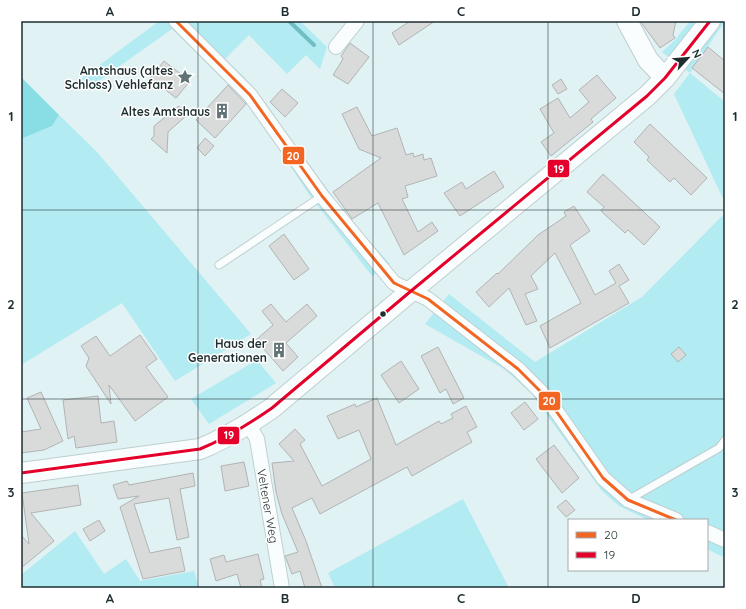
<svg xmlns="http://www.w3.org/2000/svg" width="746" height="609" font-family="Quicksand,sans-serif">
<rect width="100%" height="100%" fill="#e0f2f4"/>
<g fill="#b2ebf1">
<polygon points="159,21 300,21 327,47 320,69 306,55 287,74 249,35 225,59 245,78 350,220 390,264 372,276 308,193 248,101 172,29 86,90 78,81"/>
<polygon points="690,21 725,21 690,73 725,102 725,203 674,94 690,73 662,52 675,40"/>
<polygon points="59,115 97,152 251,334 175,381 122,303 21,365 21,139 52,126"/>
<polygon points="725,213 725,558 707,549 707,520 648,520 619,506 602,491 531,393 504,369 425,324 449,294 535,362 642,297"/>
<polygon points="257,360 276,383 209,424 191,399"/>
<polygon points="463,499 509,588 335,588 328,573"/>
<polygon points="75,531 104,574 126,559 140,581 194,571 199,588 21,588 21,575"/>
</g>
<polygon fill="#89dee5" points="21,77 59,115 52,126 21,139"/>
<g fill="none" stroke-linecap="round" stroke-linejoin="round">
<polyline stroke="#71bdc4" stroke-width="4" points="289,21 314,45"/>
</g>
<g fill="#d9dbda" stroke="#b2b4b3">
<polygon points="410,21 435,21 399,45 392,33"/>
<polygon points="640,21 676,21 673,35 675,38 660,48"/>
<polygon points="350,43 369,57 348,84 333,75 343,59 341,56"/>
<polygon points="708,47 725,61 725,94 692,68"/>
<polygon points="164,61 190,81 176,98 150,78"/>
<polygon points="597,75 616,98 591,119 593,122 551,156 541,142 554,133 540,109 558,98 570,118 589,102 579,90"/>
<polygon points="561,79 567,89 558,94 552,85"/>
<polygon points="228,85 246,104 215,138 196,120"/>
<polygon points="282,89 298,103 285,117 270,102"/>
<polygon points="179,106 187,115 168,132 167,153 151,139 154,136 154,126"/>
<polygon points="357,107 372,136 397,128 406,155 413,153 414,157 423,154 424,160 431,158 437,176 405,186 408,197 402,199 418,232 432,222 438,231 404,255 378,203 352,219 333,192 381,158 359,149 342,114"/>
<polygon points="650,124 707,178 691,195 674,178 670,182 647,160 649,157 634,142"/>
<polygon points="205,138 214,146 205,156 197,148"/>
<polygon points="494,171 504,187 460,216 444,193 462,182 466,189"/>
<polygon points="603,174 660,227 644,245 628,230 625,233 601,211 604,207 587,192"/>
<polygon points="574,206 590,231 570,245 595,295 616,283 609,271 619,264 629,280 619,286 629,303 550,348 540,326 581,303 555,253 531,276 538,289 525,294 537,321 526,325 509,288 489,307 476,292 497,273 498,274 538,235 566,216 564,212"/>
<polygon points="284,234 309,269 294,280 269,246"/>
<polygon points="271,304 286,322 307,304 317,316 286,343 298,357 283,371 256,340 273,325 262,311"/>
<polygon points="140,335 157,359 146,367 168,397 135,421 109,385 111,404 86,366 89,358 81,346 96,336 110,356"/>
<polygon points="438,347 464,398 453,404 446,389 440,393 421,356"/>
<polygon points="679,347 686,355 678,362 671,354"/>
<polygon points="401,361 419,389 399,403 381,375"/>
<polygon points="41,392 63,441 44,450 21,453 21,432 41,429 27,398"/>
<polygon points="98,396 101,423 114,421 117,442 76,448 74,436 68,439 63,400"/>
<polygon points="377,398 396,445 439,421 441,424 453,418 451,414 466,406 477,427 467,432 472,442 412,476 407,467 320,514 312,498 292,508 306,541 322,588 305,588 300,571 292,574 285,556 298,552 282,514 276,492 272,463 294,461 279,444 295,429 305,440 300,444 322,486 371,459 359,430 338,439 327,416 355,404 356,407"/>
<polygon points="525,402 538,419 524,430 511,413"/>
<polygon points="554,445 579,478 562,493 536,459"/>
<polygon points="244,462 249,486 225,491 221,466"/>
<polygon points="193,473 195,486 180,489 189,537 177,540 169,498 134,504 150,553 180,547 185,571 143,579 120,507 139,496 118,499 113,485 127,481 129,485"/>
<polygon points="78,485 81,505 31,513 54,541 21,568 21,535 29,544 22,493"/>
<polygon points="566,500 575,510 566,517 557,507"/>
<polygon points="99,520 105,531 90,541 83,529"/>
<polygon points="258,554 264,579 260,580 262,588 241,588 237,574 216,581 210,559 224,555 226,562"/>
</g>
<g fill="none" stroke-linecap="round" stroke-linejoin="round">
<defs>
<g id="lane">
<polyline points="219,265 322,196"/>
<polyline points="628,500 719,448 725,440"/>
</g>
<g id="street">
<polyline points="176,21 250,95 322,196 394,283 428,299 518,369 547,398 603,478 628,500 676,520"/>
<polyline points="336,47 357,21"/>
<polyline points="249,425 257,439 282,588"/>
<polyline points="707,532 725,540"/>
</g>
<g id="secondary">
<polyline points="627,21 648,60 665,78"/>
<path d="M21,473L200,449C227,438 249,424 272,408L411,291L647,96L665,78L710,21"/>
</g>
</defs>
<use href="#lane" stroke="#becfd0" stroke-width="9"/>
<use href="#street" stroke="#becfd0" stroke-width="16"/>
<use href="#secondary" stroke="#becfd0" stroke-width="22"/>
<use href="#lane" stroke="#fafdfd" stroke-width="7"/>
<use href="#street" stroke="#fafdfd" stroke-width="14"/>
<use href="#secondary" stroke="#fafdfd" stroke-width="20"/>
<defs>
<polyline id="bus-1" points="176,21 250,95 322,196 394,283 428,299 518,369 547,398 603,478 628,500 676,520"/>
<path id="bus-2" d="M21,473L200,449C227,438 249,424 272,408L411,291L647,96L665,78L710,21"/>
</defs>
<use href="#bus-1" stroke="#fff" stroke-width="6"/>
<use href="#bus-2" stroke="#fff" stroke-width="6"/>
<use href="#bus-1" stroke="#f26522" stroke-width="3"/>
<use href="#bus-2" stroke="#e4002b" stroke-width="3"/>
</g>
<path fill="none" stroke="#1e2e30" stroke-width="1" stroke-opacity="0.55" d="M198,21V588M373,21V588M548,21V588M21,210H725M21,399H725"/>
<defs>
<symbol id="sight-bare" viewBox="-9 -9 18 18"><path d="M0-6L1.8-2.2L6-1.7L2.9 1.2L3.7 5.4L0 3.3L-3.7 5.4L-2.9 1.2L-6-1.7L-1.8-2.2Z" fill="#627375" stroke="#fff" stroke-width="2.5" paint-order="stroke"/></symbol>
<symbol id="building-bare" viewBox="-9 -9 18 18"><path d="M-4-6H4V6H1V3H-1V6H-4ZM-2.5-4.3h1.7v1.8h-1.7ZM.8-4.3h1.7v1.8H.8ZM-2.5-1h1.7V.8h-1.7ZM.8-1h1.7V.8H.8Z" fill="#627375" stroke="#fff" stroke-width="2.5" paint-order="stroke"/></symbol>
</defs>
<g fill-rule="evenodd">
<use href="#sight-bare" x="174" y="66" width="22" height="22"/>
<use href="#building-bare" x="211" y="100" width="22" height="22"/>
<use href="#building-bare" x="268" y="339" width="22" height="22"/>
</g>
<circle fill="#1e2e30" stroke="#fff" stroke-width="1.5" cx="383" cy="314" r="3.5"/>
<g text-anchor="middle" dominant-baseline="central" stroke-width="3" stroke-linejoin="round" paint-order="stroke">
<g font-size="12" font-weight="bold" fill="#1e2e30" stroke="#fff" text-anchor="end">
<text x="173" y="70">Amtshaus (altes<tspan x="173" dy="14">Schloss) Vehlefanz</tspan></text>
<text x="210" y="111">Altes Amtshaus</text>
<text x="267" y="343">Haus der<tspan x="267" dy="14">Generationen</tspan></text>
</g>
<g font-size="12" fill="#1e2e30" stroke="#fff">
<text transform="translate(268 506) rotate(80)">Veltener Weg</text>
</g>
</g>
<g stroke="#fff" stroke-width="1.5">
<rect x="282" y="146" width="23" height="19" rx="4" fill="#f26522"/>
<rect x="547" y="159" width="23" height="19" rx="4" fill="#e4002b"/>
<rect x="538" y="391" width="23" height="20" rx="4" fill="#f26522"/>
<rect x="217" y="426" width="23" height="19" rx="4" fill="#e4002b"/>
</g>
<g font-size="11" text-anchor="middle" font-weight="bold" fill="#fff">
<text x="293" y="160">20</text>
<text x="559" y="173">19</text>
<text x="549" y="405">20</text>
<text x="229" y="439">19</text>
</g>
<rect width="746" height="609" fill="none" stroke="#ffffff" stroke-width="44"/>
<rect x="568" y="519" width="140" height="52" fill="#ffffff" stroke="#a5abac"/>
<rect x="576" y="532" width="20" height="6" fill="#f26522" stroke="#a5abac"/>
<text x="604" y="539" font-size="12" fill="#1e2e30">20</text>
<rect x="576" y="552" width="20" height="6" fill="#e4002b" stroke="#a5abac"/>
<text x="604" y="559" font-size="12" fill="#1e2e30">19</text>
<g transform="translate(688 58) rotate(64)" stroke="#ffffff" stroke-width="3" paint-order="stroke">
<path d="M0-3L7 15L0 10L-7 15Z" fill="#1e2e30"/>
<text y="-6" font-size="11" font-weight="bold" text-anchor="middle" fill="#1e2e30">N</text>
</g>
<rect x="22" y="22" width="702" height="565" fill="none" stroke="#1e2e30" stroke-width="1.5"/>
<g font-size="13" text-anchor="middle" font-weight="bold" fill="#1e2e30">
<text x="110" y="16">A</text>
<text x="285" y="16">B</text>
<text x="461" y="16">C</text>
<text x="636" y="16">D</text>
<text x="11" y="121">1</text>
<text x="735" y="121">1</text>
<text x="11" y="309">2</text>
<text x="735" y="309">2</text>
<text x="11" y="497">3</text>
<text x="735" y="497">3</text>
<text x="110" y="603">A</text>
<text x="285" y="603">B</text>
<text x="461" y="603">C</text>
<text x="636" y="603">D</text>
</g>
</svg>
